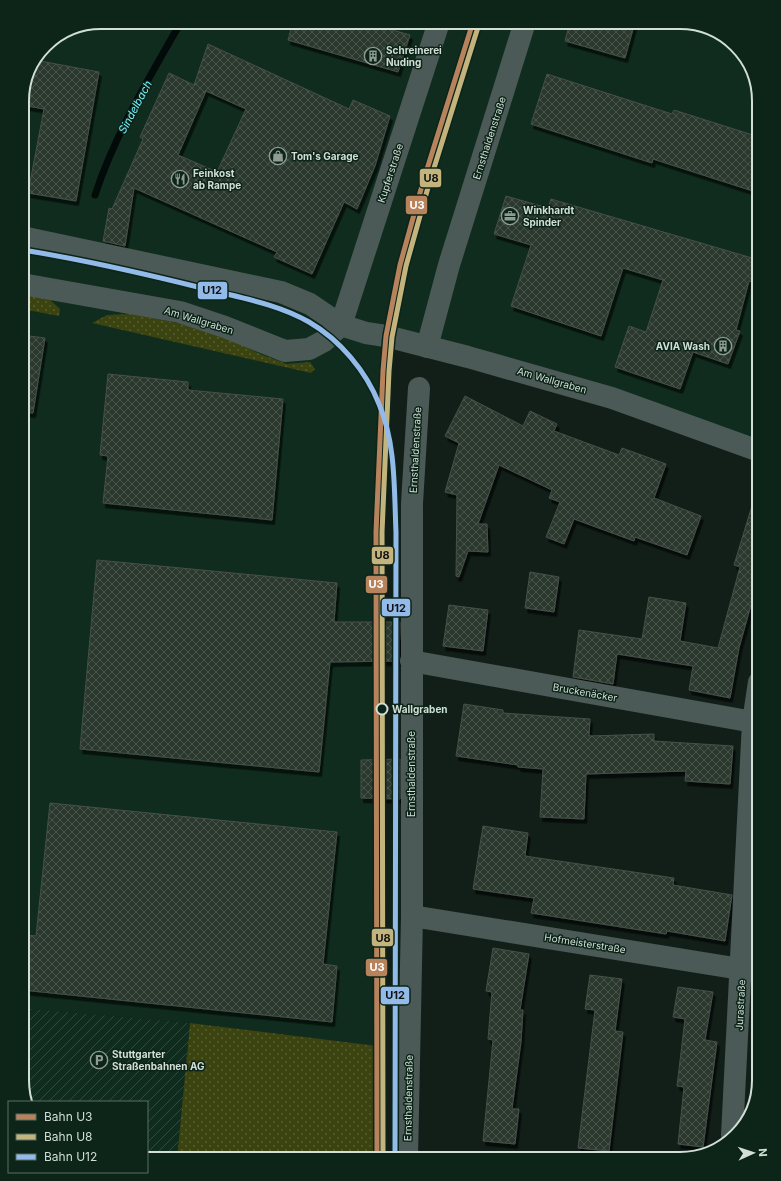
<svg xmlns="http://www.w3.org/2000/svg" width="781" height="1181" font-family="Inter,sans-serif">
<defs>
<pattern id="industrial-furrows" width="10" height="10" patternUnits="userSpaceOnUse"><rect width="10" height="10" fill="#0f2c1e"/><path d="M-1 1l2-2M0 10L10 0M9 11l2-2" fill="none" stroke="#314a3e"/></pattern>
<pattern id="grass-dots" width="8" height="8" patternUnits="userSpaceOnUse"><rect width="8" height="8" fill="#3b4310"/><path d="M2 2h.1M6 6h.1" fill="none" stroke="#565e32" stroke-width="1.8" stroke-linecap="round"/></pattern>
<pattern id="building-cross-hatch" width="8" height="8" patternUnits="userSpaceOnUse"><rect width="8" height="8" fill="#2c392e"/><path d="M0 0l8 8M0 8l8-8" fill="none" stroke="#4a554c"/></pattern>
<filter id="shadow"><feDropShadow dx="2.5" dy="4.5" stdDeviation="0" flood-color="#0009"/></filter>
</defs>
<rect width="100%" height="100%" fill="#121f19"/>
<polygon fill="#0f2c1e" points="101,22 685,22 724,35 748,62 759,101 759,449 389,340 384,528 386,1047 190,1023 22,1008 22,96 28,71 45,45 71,28"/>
<polygon fill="url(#industrial-furrows)" points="22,1008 190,1023 177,1159 147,1159 147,1102 28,1102 22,1080"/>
<g fill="url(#grass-dots)">
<polygon points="22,294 48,298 60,309 59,316 22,309"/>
<polygon points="130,314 211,329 260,354 287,364 310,362 315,369 311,373 92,323 107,315"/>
<polygon points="190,1023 386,1047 385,1159 177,1159"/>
</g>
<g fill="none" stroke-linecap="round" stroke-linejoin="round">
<path stroke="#020a0a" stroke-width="7" d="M95,195C115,134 149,78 181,22"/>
</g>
<g fill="url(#building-cross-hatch)" stroke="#464f49" fill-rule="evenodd" filter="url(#shadow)">
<polygon points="293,22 365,22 410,35 398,72 288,40"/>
<polygon points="570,22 635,22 625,58 565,41"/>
<path d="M208,44L349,109L353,100L390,116L375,166L357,209L344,202L312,274L274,257L277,252L134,188L125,246L103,241L109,208L112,209L143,139L140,137L169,73L194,85ZM206,91L246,109L217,172L178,155Z"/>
<polygon points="35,60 99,72 76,201 28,193 44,109 22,105 22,96 28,71"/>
<polygon points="547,74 672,114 674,110 759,137 759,193 653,159 652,163 531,124"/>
<polygon points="506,196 548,208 551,199 759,260 759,284 749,281 736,330 740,331 728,364 693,352 680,389 615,367 629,326 646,332 663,280 623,268 601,336 511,306 531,245 494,234"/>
<polygon points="22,335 45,338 33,413 22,412"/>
<polygon points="108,374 188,382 188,390 283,399 272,520 103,503 108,456 100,455"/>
<polygon points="465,396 523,426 530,411 557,424 554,431 619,455 622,448 666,464 654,498 701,516 687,555 635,537 634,541 574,519 564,544 546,537 560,502 549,498 552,490 499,465 478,524 487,524 488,552 468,551 459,577 456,576 457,495 445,492 459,443 445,436"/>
<polygon points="754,499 759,500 759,576 739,648 730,698 689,690 693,666 617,654 613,684 573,677 579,630 642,639 649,597 686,603 680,641 718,648 740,567 734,565"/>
<polygon points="97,560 337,583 334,622 400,622 399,661 330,662 319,772 80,749"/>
<polygon points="530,572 559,577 554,612 525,608"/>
<polygon points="449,605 488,610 483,651 443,646"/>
<polygon points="464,704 503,710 503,713 590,719 589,736 654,734 654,741 733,746 730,784 685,781 686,771 586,774 584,819 540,817 543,769 518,767 518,765 456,756"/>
<polygon points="400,759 400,799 361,798 361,760"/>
<polygon points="50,803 337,832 323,964 337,966 332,1022 22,990 27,935 36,936"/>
<polygon points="483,826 528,833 525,856 674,878 673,885 732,895 725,941 667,931 666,934 531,913 534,898 473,889"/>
<polygon points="493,948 529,954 520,1010 523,1010 521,1042 512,1109 519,1109 515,1144 483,1141 493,1040 488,1039 492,992 486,991"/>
<polygon points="590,975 622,979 615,1031 623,1032 609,1151 578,1148 595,1010 585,1009"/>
<polygon points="678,987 713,992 705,1040 717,1042 703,1147 678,1144 684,1087 677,1086 685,1019 673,1017"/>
</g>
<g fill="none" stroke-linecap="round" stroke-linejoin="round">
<g stroke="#4b5a56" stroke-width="22">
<polyline points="341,325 439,22"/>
<polyline points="427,347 449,265 525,22"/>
<polyline points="411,661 759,723"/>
<polyline points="412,916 759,972"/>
<polyline points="732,1135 753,722 759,682"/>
<polyline points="407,1159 412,916 412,503 419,388"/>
</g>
<g stroke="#4b5a56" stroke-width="22">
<polyline points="22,237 281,292 310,304 341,325 366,333 386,336 468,357 612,398 759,451"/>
<polyline points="22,284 180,312 225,327 285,351 309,349 324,341 341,325"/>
</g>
<defs>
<polyline id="rail-1" points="377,1159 376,532 383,371 386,336 400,265 423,182 473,22"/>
<polyline id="rail-2" points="383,1159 382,532 389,371 392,337 406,266 429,184 479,24"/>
<path id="rail-3" d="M23,250C85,260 146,274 206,289C241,298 278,304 309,322C340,340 366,371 379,404C396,444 394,489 396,532L395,1159"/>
</defs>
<use href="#rail-1" stroke="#0d2419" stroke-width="8"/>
<use href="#rail-2" stroke="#0d2419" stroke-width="8"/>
<use href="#rail-3" stroke="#0d2419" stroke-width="8"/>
<use href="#rail-1" stroke="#b7835d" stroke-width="5"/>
<use href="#rail-2" stroke="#c3b47d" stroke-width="5"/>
<use href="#rail-3" stroke="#93bbe9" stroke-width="5"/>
</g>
<defs>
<symbol id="building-ring" viewBox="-11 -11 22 22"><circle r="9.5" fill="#0d2419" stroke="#8e9c94" stroke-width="1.5"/><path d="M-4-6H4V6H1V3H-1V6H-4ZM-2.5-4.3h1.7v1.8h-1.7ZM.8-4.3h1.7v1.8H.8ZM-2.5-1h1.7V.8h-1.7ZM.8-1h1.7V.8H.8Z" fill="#8e9c94"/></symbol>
<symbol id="shop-ring" viewBox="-11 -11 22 22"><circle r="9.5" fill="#0d2419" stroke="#8e9c94" stroke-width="1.5"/><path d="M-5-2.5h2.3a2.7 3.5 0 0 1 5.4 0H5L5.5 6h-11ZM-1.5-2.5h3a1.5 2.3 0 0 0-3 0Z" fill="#8e9c94"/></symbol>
<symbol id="restaurant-ring" viewBox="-11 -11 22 22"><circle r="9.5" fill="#0d2419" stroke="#8e9c94" stroke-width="1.5"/><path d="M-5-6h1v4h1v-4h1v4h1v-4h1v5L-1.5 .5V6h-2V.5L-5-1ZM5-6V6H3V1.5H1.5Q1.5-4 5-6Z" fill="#8e9c94"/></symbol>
<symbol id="office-ring" viewBox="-11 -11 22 22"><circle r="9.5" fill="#0d2419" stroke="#8e9c94" stroke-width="1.5"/><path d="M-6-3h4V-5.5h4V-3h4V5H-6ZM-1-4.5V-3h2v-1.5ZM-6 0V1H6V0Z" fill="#8e9c94"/></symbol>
<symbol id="parking-ring" viewBox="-11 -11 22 22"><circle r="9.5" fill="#0d2419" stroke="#8e9c94" stroke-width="1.5"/><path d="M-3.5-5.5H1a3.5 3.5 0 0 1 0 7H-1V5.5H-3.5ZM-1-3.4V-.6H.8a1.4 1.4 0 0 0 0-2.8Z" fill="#8e9c94"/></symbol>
</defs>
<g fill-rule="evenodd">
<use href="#building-ring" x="363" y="46" width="20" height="20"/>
<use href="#shop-ring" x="268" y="146" width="20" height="20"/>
<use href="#restaurant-ring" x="170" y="169" width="20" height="20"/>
<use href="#office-ring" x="500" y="206" width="20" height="20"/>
<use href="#building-ring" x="713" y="336" width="20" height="20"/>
<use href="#parking-ring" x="89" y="1050" width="20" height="20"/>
</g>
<circle fill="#0d2419" stroke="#d1dfd7" stroke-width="2" cx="382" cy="709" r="5.5"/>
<g text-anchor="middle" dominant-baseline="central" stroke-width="3" stroke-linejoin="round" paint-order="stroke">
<g font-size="10" font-weight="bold" fill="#d1dfd7" stroke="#0d2419" text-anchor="start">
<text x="386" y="50">Schreinerei<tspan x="386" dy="12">Nuding</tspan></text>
<text x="291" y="156">Tom's Garage</text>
<text x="193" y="173">Feinkost<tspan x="193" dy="12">ab Rampe</tspan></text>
<text x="523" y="210">Winkhardt<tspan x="523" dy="12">Spinder</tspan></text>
<text x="710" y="346" text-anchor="end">AVIA Wash</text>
<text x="112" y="1054">Stuttgarter<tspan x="112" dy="12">Straßenbahnen AG</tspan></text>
</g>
<g font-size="10" fill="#d1dfd7" stroke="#0d2419">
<text transform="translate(489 138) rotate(-72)">Ernsthaldenstraße</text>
<text transform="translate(390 173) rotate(-72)">Kupferstraße</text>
<text transform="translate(199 320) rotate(17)">Am Wallgraben</text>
<text transform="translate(552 380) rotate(16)">Am Wallgraben</text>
<text transform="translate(415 450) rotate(-87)">Ernsthaldenstraße</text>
<text transform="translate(585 692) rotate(10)">Bruckenäcker</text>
<text transform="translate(411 774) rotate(-90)">Ernsthaldenstraße</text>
<text transform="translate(585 943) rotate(9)">Hofmeisterstraße</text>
<text transform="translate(740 1005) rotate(-87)">Jurastraße</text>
<text transform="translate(408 1098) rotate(-89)">Ernsthaldenstraße</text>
</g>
<g font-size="10" font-weight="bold" fill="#d1dfd7" stroke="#0d2419" text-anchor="start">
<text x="392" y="709">Wallgraben</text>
</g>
<g font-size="11" font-style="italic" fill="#77eef9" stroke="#0d2419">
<text transform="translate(135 107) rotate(-62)">Sindelbach</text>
</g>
</g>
<path d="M0 0H781V1181H0ZM101 29H680A72 72 0 0 1 752 101V1080A72 72 0 0 1 680 1152H101A72 72 0 0 1 29 1080V101A72 72 0 0 1 101 29Z" fill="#0d2419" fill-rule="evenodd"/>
<path fill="none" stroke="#d1dfd7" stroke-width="2" d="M101 29H680A72 72 0 0 1 752 101V1080A72 72 0 0 1 680 1152H101A72 72 0 0 1 29 1080V101A72 72 0 0 1 101 29Z"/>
<g stroke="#0d2419" stroke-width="1.5">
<rect x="419" y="168" width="23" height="20" rx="4" fill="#c3b47d"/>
<rect x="405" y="195" width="23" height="20" rx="4" fill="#b7835d"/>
<rect x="197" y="281" width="31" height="19" rx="4" fill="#93bbe9"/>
<rect x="371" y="546" width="23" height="19" rx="4" fill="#c3b47d"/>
<rect x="365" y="575" width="23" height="19" rx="4" fill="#b7835d"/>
<rect x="381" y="598" width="30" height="19" rx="4" fill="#93bbe9"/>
<rect x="371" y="928" width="23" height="19" rx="4" fill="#c3b47d"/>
<rect x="365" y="958" width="23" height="19" rx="4" fill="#b7835d"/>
<rect x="380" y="986" width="30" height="19" rx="4" fill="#93bbe9"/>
</g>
<g font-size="11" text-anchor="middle" font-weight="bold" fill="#fff">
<text x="417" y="209">U3</text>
<text x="376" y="588">U3</text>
<text x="377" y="971">U3</text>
</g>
<g font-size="11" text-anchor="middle" font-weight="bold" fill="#111">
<text x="431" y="182">U8</text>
<text x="212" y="294">U12</text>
<text x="382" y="559">U8</text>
<text x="396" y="612">U12</text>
<text x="383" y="942">U8</text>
<text x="395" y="999">U12</text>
</g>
<rect x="8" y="1101" width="140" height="72" fill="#0d2419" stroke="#5b6f65"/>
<rect x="16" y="1114" width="20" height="6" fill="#b7835d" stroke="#5b6f65"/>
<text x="44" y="1121" font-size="12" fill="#d1dfd7">Bahn U3</text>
<rect x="16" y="1134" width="20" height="6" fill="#c3b47d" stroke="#5b6f65"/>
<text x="44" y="1141" font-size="12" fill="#d1dfd7">Bahn U8</text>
<rect x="16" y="1154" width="20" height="6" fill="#93bbe9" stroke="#5b6f65"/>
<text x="44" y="1161" font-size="12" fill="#d1dfd7">Bahn U12</text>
<g transform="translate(753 1153) rotate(87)" stroke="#0d2419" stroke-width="3" paint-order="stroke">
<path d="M0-3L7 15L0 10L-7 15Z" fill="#d1dfd7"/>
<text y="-6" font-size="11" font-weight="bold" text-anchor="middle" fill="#d1dfd7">N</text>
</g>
</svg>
